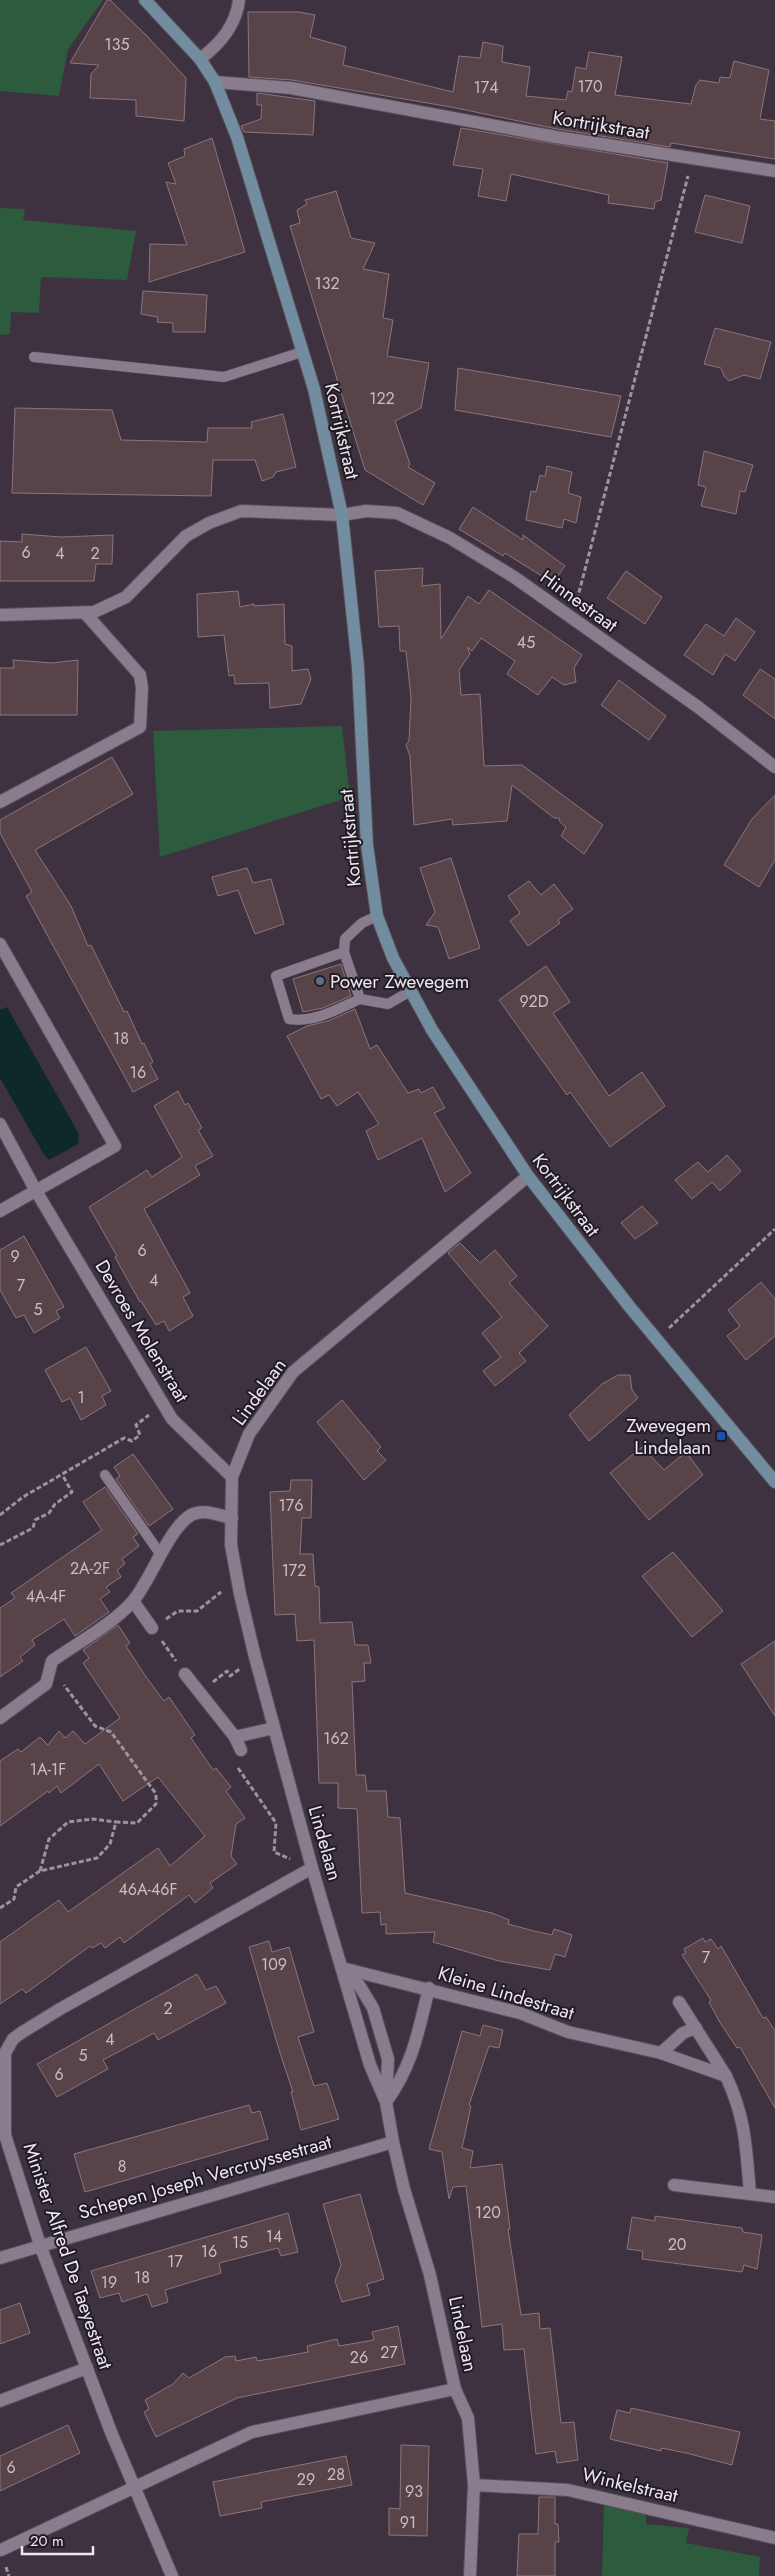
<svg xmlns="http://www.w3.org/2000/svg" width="775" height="2576" font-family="Jost,sans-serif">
<rect width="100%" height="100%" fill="#3e3241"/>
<g fill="#2d5b3e">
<polygon points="0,0 103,0 68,49 59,96 0,91"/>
<polygon points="0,208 25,209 23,220 136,231 127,280 41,277 39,313 11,312 10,334 0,335"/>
<polygon points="342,726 350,797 160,857 153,731"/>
<polygon points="604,2503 646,2508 646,2524 689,2528 686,2543 760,2557 759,2576 602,2576"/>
</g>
<polygon fill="#0f2929" points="7,1007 79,1134 78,1144 49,1160 43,1153 0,1078 0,1010"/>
<g fill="#584349" stroke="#8c757c">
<polygon points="107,0 110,0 147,36 186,78 184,121 136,116 136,100 90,98 91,74 99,65 70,63"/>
<polygon points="248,12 299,12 315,15 310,37 346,47 343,65 453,92 459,56 480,58 483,42 503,46 502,62 530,67 526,96 566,100 568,91 572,92 576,67 586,69 589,52 622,57 615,95 691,104 696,85 700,80 719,83 720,77 730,78 734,61 769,70 760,119 775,121 775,159 671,143 670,147 557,129 451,107 292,80 249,77"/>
<polygon points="257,93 315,101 313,135 244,132 241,126 261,119 262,105 257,105"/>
<polygon points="461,128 668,163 661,200 655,202 654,209 608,203 609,195 511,174 506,201 478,196 483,169 453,165"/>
<polygon points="212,138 245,252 149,282 150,244 187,245 166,182 176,184 168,163 185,156 184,149"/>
<polygon points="336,191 351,238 375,243 363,269 389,274 383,318 393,320 387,356 429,363 421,408 395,421 410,464 408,467 435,483 423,505 365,470 290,226 300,223 297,210 307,204 305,200"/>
<polygon points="705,195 750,206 742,243 695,232"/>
<polygon points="143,291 207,295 205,332 173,332 173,323 157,322 158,317 141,314"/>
<polygon points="715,328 771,342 760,379 744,375 729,381 724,376 721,368 704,364"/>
<polygon points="458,368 621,396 611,437 455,410"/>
<polygon points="15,408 112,410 121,440 207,442 208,428 252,428 251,422 283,414 296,467 276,472 273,477 262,481 255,460 213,460 211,496 12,493"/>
<polygon points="704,451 753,465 745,492 740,491 736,514 701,506 706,487 698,485"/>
<polygon points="547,466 572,472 568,493 581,497 576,523 564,519 562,528 526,520 531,491 536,492 540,475 545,477"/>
<polygon points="473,507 523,540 523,535 565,566 553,583 505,553 503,556 459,529"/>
<polygon points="22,534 61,537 113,535 112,564 96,564 94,581 0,581 0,541 22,542"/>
<polygon points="423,568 422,586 440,584 441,639 468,596 479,604 489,590 582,655 574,668 576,682 564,685 552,677 538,695 507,674 515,661 481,638 472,651 467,647 470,654 459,670 461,695 480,694 484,766 522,765 603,825 584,854 561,836 566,827 560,822 559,818 554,818 512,785 507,821 453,825 452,819 414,825 410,756 406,745 409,741 411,698 406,651 400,651 399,626 379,627 375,571"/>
<polygon points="626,571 662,597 645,624 607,598"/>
<polygon points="238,591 240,607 254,604 254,606 284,604 285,644 292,646 292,671 308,669 311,679 301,704 270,708 269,683 235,684 234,675 229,676 224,635 198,637 197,594"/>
<polygon points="736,618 755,632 735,661 725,654 713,675 684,655 706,624 724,636"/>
<polygon points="13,660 52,663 78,660 77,715 0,715 0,668 14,668"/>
<polygon points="760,669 775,679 775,719 743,695"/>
<polygon points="619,680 666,716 649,740 601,705"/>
<polygon points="112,757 133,794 35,850 71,906 88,946 91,945 124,1012 127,1011 142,1044 144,1043 153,1062 150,1064 158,1079 133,1092 26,896 32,892 0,833 0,820"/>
<polygon points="775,795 775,860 759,887 724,865 752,819"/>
<polygon points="451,858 480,948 449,959 438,927 426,925 435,912 420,868"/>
<polygon points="247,868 253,883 271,879 284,924 255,934 238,890 218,896 212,877"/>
<polygon points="529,881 541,895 554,884 573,909 558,920 560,923 528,946 510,921 520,913 508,896"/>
<polygon points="341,964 351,996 323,1008 303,1012 293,979"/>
<polygon points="546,966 570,1002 553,1013 609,1096 642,1072 665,1106 610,1147 570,1092 567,1095 499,1000"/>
<polygon points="355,1009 370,1049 377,1045 408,1093 419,1089 421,1093 433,1087 445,1108 434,1113 471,1173 445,1192 422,1138 378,1160 366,1131 379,1124 358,1092 337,1106 329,1095 321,1099 287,1036 307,1026 328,1021"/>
<polygon points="178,1091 185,1105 188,1103 202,1128 198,1130 213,1156 195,1166 200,1175 144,1209 190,1293 183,1297 193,1316 169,1331 164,1321 156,1325 141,1301 140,1302 115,1257 117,1256 89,1207 147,1170 152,1177 182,1157 154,1106"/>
<polygon points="727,1155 741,1171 720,1191 712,1182 692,1199 675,1180 698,1162 708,1172"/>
<polygon points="642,1206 658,1223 635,1239 621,1223"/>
<polygon points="24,1236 64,1307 56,1311 60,1318 34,1333 24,1315 16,1318 0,1290 0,1250"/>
<polygon points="460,1243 480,1263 495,1250 517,1276 509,1283 548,1326 519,1353 526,1361 495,1386 483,1371 501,1357 482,1333 502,1317 448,1253"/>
<polygon points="761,1282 775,1299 775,1336 746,1360 727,1336 740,1326 728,1310"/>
<polygon points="86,1347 111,1391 102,1396 106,1405 81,1420 70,1398 62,1402 45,1370"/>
<polygon points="618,1375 630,1375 632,1390 638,1398 589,1441 569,1415 602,1384"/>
<polygon points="342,1400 381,1447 377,1451 386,1460 364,1480 317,1422"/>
<polygon points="642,1447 664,1470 686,1452 703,1475 649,1520 610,1473"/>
<polygon points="133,1454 173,1509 149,1526 116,1479 120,1476 114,1467"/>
<polygon points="291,1480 312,1480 311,1518 302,1518 300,1554 313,1554 315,1586 319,1587 320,1623 352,1622 355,1645 368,1645 371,1663 364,1663 365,1681 352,1682 356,1775 365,1775 367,1791 386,1791 388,1817 400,1818 405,1893 492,1913 509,1920 508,1924 534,1931 552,1935 554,1929 572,1935 565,1957 555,1954 550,1970 499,1961 433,1942 435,1932 386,1934 386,1924 381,1925 380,1912 362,1913 357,1809 338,1808 338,1783 319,1783 314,1640 297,1641 295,1614 275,1615 270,1492 290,1491"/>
<polygon points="105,1487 138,1534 133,1537 139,1546 122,1559 125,1564 117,1570 121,1577 106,1587 110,1592 100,1599 109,1612 75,1636 64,1619 32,1640 35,1645 20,1657 23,1661 0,1677 0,1608 15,1598 11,1593 102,1530 83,1502"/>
<polygon points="673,1552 723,1611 692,1637 642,1576"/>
<polygon points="118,1625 130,1643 126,1646 144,1674 164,1701 169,1697 195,1735 191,1738 213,1770 216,1768 231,1787 226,1791 245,1818 236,1824 231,1856 237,1864 210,1883 213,1888 195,1903 189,1895 124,1943 120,1937 105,1948 101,1943 92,1948 90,1946 26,1993 22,1989 0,2004 0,1942 59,1900 68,1912 158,1848 170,1866 205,1836 158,1777 123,1801 99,1764 61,1793 57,1786 49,1793 48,1791 0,1826 0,1761 18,1749 21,1752 40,1737 48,1745 59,1731 65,1738 73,1731 85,1744 120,1718 83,1663 89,1658 83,1650"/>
<polygon points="775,1641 775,1716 741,1664"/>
<polygon points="703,1938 705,1942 711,1939 718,1949 721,1946 763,2018 766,2017 775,2031 775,2108 740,2047 737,2048 719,2021 709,2002 711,2000 682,1955 686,1953 684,1949"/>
<polygon points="269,1941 272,1952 289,1947 314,2032 298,2037 314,2086 327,2083 339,2119 301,2130 291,2092 293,2092 280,2053 249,1947"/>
<polygon points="197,1974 206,1990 216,1986 226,2003 158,2040 154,2033 103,2060 108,2069 57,2097 37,2064"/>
<polygon points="483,2025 503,2030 499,2048 489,2046 469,2105 471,2106 462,2148 473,2151 470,2168 502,2164 510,2229 508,2229 521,2315 539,2313 540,2329 550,2328 561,2423 574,2422 578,2460 557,2463 555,2451 536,2454 524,2349 504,2350 502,2324 482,2327 466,2186 453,2187 449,2199 442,2152 429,2149 462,2031 480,2036"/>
<polygon points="249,2105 252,2113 260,2111 268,2139 85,2192 74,2154"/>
<polygon points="360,2194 384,2279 367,2284 370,2295 342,2302 335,2281 341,2265 323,2204"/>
<polygon points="288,2213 298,2252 281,2256 278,2248 219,2263 221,2273 165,2290 168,2302 152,2307 147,2294 122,2302 119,2293 100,2298 91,2271"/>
<polygon points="655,2216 742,2228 743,2232 762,2235 757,2269 744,2265 742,2272 642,2259 643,2251 627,2249 632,2217 655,2221"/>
<polygon points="20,2303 30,2333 0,2344 0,2310"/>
<polygon points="398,2326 405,2364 237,2398 156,2437 144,2412 149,2409 145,2400 173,2384 183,2373 189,2378 225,2357 235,2356 236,2361 256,2357 257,2361 276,2358 308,2352 307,2346 337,2339 339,2346 374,2340 372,2332"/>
<polygon points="631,2408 740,2432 732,2465 686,2453 661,2448 661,2451 610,2439 617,2410 630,2413"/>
<polygon points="68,2425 80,2453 0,2491 0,2456"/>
<polygon points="401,2445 429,2446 427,2536 389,2535 389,2508 400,2509"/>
<polygon points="346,2456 352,2485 261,2502 262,2508 220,2516 213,2482"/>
<polygon points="539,2497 555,2497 555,2524 558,2524 559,2542 555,2542 555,2576 517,2576 519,2534 538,2534"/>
</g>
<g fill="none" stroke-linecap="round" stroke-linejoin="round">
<defs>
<g id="lane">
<polyline points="34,357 224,377 302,352"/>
<polyline points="377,916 362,923 345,939 344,952 360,999 388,1004 409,992"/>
<path d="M344,952L276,976L289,1019C315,1023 337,1009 360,999"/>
<polyline points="105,1475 161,1555"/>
</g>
<g id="street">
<path d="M200,59C220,44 236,26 239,0"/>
<polyline points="215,82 291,88 556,137 775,171"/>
<polyline points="0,615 94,612 126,597 186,536 209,523 241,511 342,515 366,511 397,513 450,538 514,577 698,707 775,767"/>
<polyline points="0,802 140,727 142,688 140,675 85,613"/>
<polyline points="0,944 115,1146 0,1211"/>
<polyline points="0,1124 36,1191 172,1419 232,1477"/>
<polyline points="133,1601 152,1628"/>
<polyline points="185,1674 235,1737 274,1728"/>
<path d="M0,1718L46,1684L52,1661C77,1643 113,1624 133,1601C151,1580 168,1529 191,1515C203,1508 220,1516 232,1518"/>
<polyline points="235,1737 241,1750"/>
<polyline points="342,1968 359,1985 373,2008 388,2059 386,2102 393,2142 404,2189 430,2275 455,2389 468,2418 474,2485 470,2576"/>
<path d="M342,1968L520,2013L568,2032L661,2053L726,2076C746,2119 746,2148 750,2194L674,2185"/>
<polyline points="679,2002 726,2076"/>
<polyline points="661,2053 683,2033 696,2028"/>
<polyline points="386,2102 370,2065 312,1868 255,1657 240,1594 231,1545 232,1477 249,1434 293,1372 528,1176"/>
<path d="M386,2102C413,2065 418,2032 429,1988"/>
<polyline points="750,2194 775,2197"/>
<polyline points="0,2258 393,2142"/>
<polyline points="0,2401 87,2368"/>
<polyline points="474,2485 568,2490 775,2538"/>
<polyline points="1,2550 252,2432 455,2389"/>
<polyline points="172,2576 111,2432 40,2245 5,2135 5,2053 13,2039 21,2033 60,2009 312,1868"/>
</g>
<polyline id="secondary" points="145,0 200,59 215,82 237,137 314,389 342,515 358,667 367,845 377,916 393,958 432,1030 528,1176 629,1306 775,1482"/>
</defs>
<use href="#lane" stroke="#594f5c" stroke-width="11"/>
<use href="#street" stroke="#594f5c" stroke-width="14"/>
<use href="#secondary" stroke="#594f5c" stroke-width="14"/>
<g stroke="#9d939f" stroke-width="3" stroke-dasharray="5 2.5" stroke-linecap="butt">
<polyline points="577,600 688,176"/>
<polyline points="669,1328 775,1229"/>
<polyline points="0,1515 23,1497 124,1438 132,1441 140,1435 136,1425 149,1415"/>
<polyline points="0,1545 33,1528 35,1520 49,1513 55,1504 72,1492 63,1476"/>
<polyline points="166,1619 178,1611 197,1611 221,1592"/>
<polyline points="162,1641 176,1661"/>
<polyline points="213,1682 227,1671 230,1676 241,1668"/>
<polyline points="238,1768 276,1823 274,1852 290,1859"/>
<polyline points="40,1871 49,1839 68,1822 93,1819 116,1822"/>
<polyline points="0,1908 14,1899 16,1887 40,1871 97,1858 110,1844 116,1822 137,1823 156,1804 156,1794 111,1732 95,1726 64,1685"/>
<polyline points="6,2567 9,2576"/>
</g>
<use href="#lane" stroke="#897c8d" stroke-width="10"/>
<use href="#street" stroke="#897c8d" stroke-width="12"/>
<use href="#secondary" stroke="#738da0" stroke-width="12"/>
</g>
<circle fill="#5c6f8a" stroke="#211c23" stroke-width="2" cx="320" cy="981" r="5"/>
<rect fill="#1a4fb4" stroke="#211c23" stroke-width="2" x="716" y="1431" width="10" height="10" rx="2.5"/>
<g text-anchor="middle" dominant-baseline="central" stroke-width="4" stroke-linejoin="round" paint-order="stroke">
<g font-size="16" fill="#c8bdc6">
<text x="117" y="44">135</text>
<text x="590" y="86">170</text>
<text x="486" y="87">174</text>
<text x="327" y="283">132</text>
<text x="382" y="398">122</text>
<text x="26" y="552">6</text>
<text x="60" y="553">4</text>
<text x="95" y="553">2</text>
<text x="526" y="642">45</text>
<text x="534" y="1001">92D</text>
<text x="121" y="1038">18</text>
<text x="138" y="1072">16</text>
<text x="142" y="1250">6</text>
<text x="15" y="1256">9</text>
<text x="154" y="1280">4</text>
<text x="21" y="1285">7</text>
<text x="38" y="1309">5</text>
<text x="81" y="1397">1</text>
<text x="291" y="1505">176</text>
<text x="90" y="1568">2A-2F</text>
<text x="294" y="1570">172</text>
<text x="46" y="1596">4A-4F</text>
<text x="336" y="1738">162</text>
<text x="48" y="1769">1A-1F</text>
<text x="148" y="1889">46A-46F</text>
<text x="706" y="1957">7</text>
<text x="274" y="1964">109</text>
<text x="168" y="2008">2</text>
<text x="110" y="2039">4</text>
<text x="83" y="2055">5</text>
<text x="59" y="2074">6</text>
<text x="122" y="2166">8</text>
<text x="488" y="2212">120</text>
<text x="274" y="2236">14</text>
<text x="240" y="2242">15</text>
<text x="677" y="2244">20</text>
<text x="209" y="2251">16</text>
<text x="175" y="2261">17</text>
<text x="142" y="2277">18</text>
<text x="109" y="2282">19</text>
<text x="389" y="2352">27</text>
<text x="359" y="2357">26</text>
<text x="11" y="2467">6</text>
<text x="336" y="2474">28</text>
<text x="306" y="2479">29</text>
<text x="414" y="2491">93</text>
<text x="408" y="2522">91</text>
</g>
<g font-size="19" fill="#eee6f0" stroke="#211c23">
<text transform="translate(601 125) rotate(9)">Kortrijkstraat</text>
<text transform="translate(342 431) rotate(77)">Kortrijkstraat</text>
<text transform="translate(579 601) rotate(36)">Hinnestraat</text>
<text transform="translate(350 838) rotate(-95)">Kortrijkstraat</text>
<text transform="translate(566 1195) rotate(53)">Kortrijkstraat</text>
<text transform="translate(142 1331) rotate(59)">Devroes Molenstraat</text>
<text transform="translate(259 1392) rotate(-54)">Lindelaan</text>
<text transform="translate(325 1843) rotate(74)">Lindelaan</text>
<text transform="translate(506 1993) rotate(17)">Kleine Lindestraat</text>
<text transform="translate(205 2177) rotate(-16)">Schepen Joseph Vercruyssestraat</text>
<text transform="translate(68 2256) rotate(71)">Minister Alfred De Taeyestraat</text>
<text transform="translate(463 2334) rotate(78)">Lindelaan</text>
<text transform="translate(630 2485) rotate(13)">Winkelstraat</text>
</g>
<g font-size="19" fill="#eee6f0" stroke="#211c23" text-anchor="start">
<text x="330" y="981">Power Zwevegem</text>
<text x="711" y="1425" text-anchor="end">Zwevegem<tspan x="711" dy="22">Lindelaan</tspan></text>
</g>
</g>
<path d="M22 2546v8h71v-8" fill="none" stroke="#eee6f0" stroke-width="2.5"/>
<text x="30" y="2546" font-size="15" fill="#eee6f0" stroke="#211c23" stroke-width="4" paint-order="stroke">20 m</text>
</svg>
